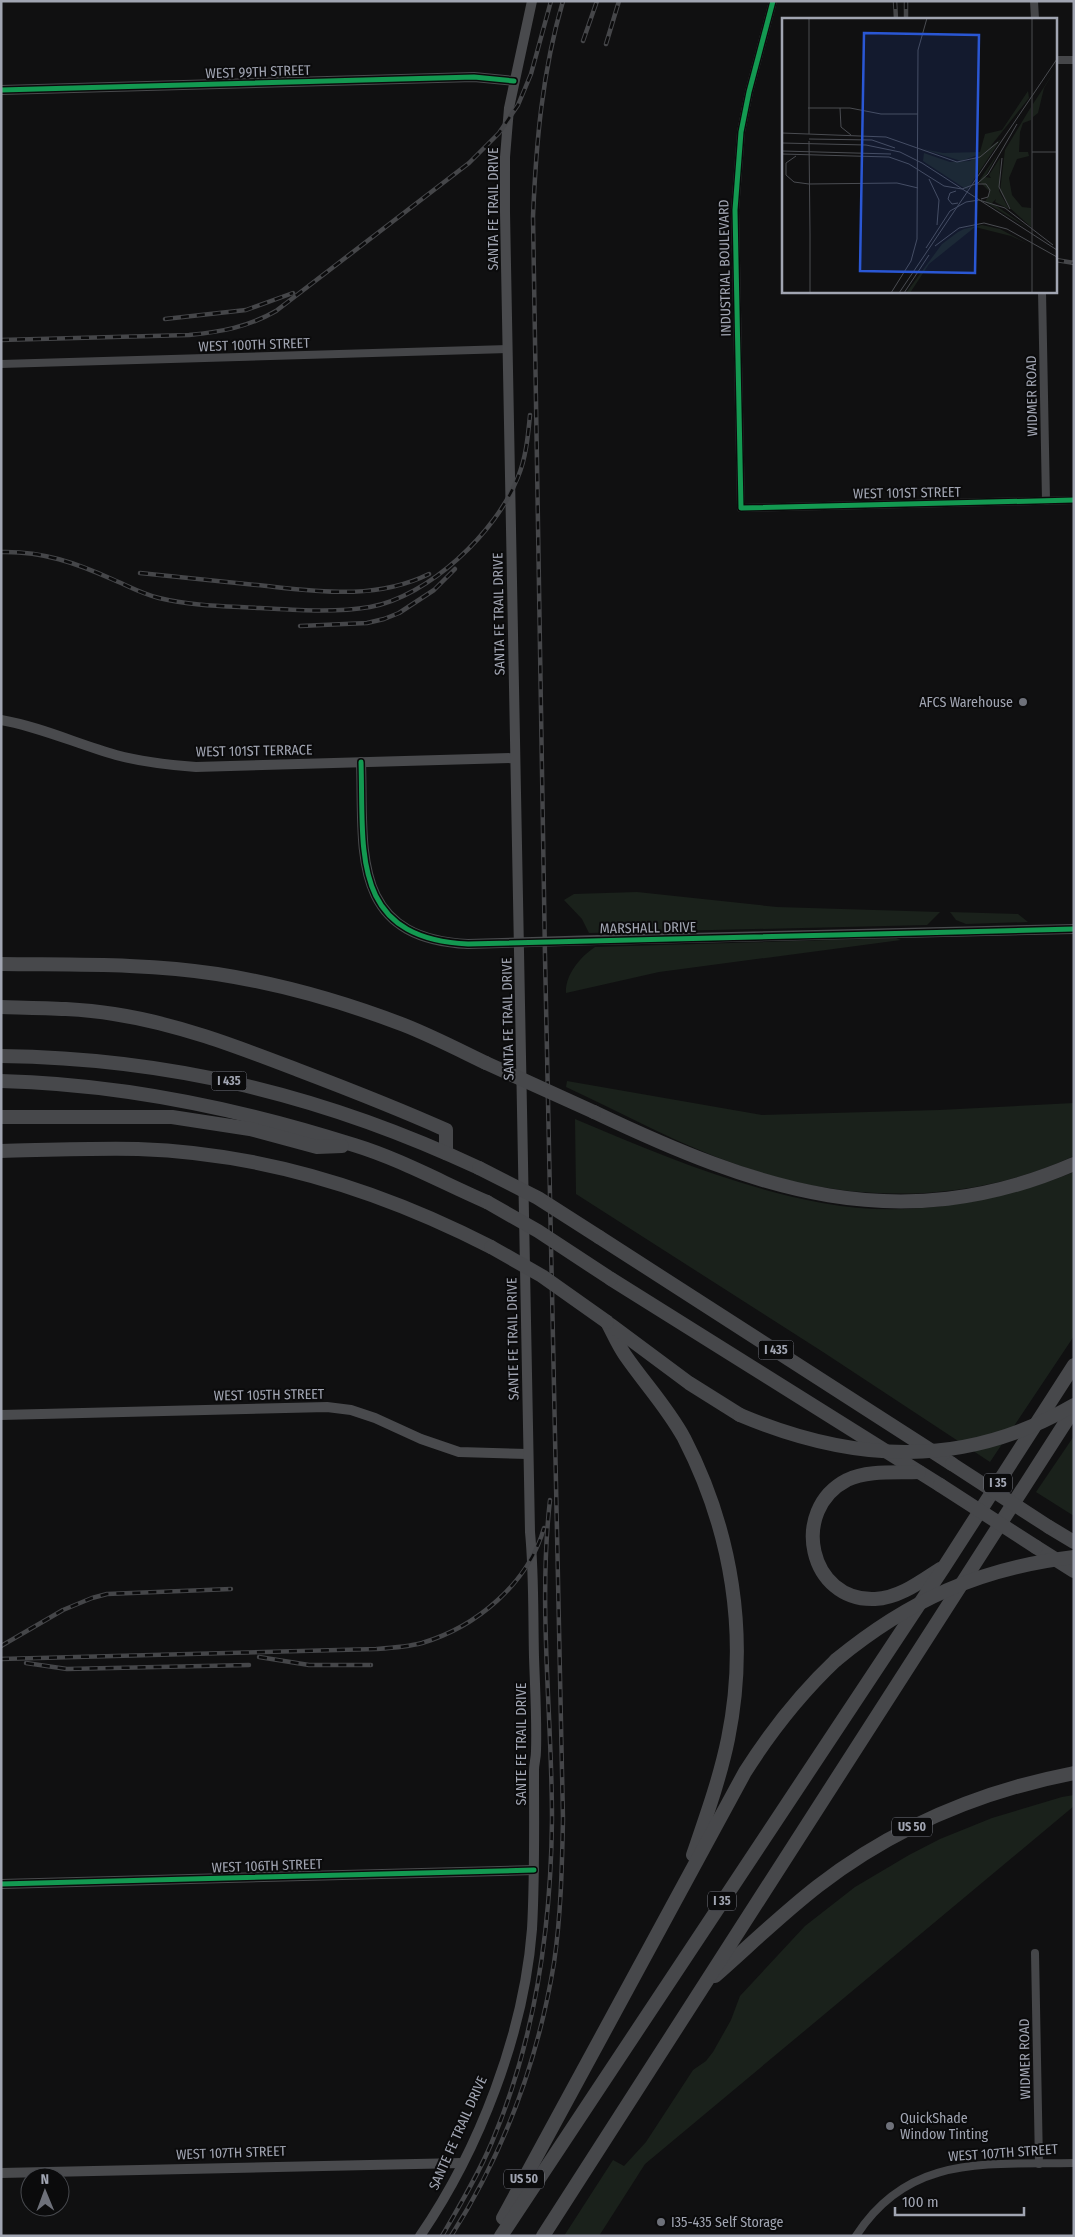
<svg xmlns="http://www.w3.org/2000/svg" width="1075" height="2237" font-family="'Fira Sans Condensed',sans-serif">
<rect width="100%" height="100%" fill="#101011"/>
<g fill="#1a211b">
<polygon points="637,892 777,907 940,912 927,925 589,933 582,919 564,900 574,894"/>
<polygon points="950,912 1018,914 1028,922 966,924 956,920"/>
<path d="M896,938L901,940L659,972L566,993C565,975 580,957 595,947Z"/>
<path d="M567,1081L762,1115L939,1110L1074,1103V1156C968,1205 846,1204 738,1165C680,1145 622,1113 566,1087Z"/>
<path d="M575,1119C655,1153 736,1187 822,1203C906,1219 995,1203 1074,1172V1336L990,1462L823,1352L576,1194Z"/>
<polygon points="1074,1436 1074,1516 1036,1492"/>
<polygon points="1074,1795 1074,1806 645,2164 599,2236 564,2236 613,2160 624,2166 646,2142 693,2070 706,2061 713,2052 731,2020 740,1996 805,1926 855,1887 909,1855 940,1839 992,1818 1062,1797"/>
</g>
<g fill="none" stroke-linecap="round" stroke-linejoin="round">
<g stroke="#454649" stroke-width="8">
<polyline points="773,1 749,92 741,132 735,210 741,508 1074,500"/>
<polyline points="1034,1 1035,19"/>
<polyline points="1056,60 1074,60"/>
<polyline points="1042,291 1046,501"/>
<polyline points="1,364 508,349"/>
<polyline points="1035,1953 1039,2164"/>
<path d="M856,2236C909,2153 988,2165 1074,2163"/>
</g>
<g stroke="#494a4d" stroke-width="10">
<polyline points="1,90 474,77 514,81"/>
<path d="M1,720C41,727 77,744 116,755C142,762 169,765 196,767L514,758"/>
<path d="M361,762C364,851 349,938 468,944"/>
<polyline points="598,940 1074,929"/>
<polyline points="1,1415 327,1407 351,1410 375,1418 421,1439 459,1452 528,1454"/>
<polyline points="1,1884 534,1870"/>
<polyline points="1,2173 462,2163"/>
<path d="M420,2236C479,2150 524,2034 532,1929C535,1876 534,1823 534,1770C534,1764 536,1758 536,1751C537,1720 535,1688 534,1657C533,1615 534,1573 530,1532L505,212V157L509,108L532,1"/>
</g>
<g stroke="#47484b" stroke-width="14">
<path d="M1,964C73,965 146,963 217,974C281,984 344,1002 404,1025C432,1036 459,1050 486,1063"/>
<path d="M1,1007C39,1008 77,1008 114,1014C179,1024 238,1047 298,1070C348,1089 397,1108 446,1130V1153"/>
<path d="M1,1056C171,1058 325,1096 479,1168"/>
<path d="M1,1081C121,1084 241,1109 354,1145C400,1159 443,1183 487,1202"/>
<path d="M594,1112C756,1189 898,1240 1074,1164"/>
<polyline points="1,1117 172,1117 250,1129 317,1147 342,1146"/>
<path d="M1,1151C47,1150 93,1148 138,1149C263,1153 380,1190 491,1247"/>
<polyline points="599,1237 952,1464"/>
<polyline points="611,1279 940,1485"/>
<path d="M607,1322C613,1333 618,1345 625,1355C645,1384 667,1407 684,1438C732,1531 749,1636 728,1739C720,1778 706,1817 693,1855"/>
<polyline points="611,1325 689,1383 740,1415"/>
<path d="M919,1472C896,1473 868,1470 847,1480C789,1510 809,1602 875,1599C899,1598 920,1582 940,1569"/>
<polyline points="1049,1527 1074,1542"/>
<polyline points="1036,1547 1074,1571"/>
<path d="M715,1976C749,1946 782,1914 818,1886C893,1828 981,1791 1074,1773"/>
<path d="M503,2218L745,1772C771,1731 800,1694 836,1660"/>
<polyline points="501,2236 944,1567 1074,1365"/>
<polyline points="543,2236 1074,1409"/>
</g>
<defs>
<g id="rail">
<polyline points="895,1 896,19"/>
<polyline points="906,1 906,19"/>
<polyline points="583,41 597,1"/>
<polyline points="606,44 619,1"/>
<polyline points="1056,260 1074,263"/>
<polyline points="165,319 246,310 293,293"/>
<path d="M1,340L189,335C221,332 248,327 276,311L469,163L499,133L518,105L531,74L551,1"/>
<path d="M1,552C43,551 76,563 114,580C128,586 143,594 159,598C192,606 226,606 260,608C296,610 334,613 370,607C429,596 496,533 518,477C526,458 528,436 530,415"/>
<path d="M140,573C179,577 218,581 257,585C316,591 374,601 429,574"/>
<polyline points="300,626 367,623 384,619 399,613 434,590 455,569"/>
<polyline points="1,1646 63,1610 92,1598 107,1594 231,1589"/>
<polyline points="259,1657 309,1665 371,1665"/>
<path d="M1,1659L376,1649C391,1648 407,1647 422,1643C476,1627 528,1584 544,1528"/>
<polyline points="26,1663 67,1669 249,1665"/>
<path d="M442,2236C460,2205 478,2175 492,2142C535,2040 551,1930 552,1819C552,1713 538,1606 550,1500"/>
<path d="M451,2236C504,2153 538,2060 554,1963C561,1915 562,1867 563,1819L545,956L533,217C536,144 542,72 563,1"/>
</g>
</defs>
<use href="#rail" stroke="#454649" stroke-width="4.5"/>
<use href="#rail" stroke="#0b0b0c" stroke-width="2.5" stroke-dasharray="8" stroke-linecap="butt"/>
<polyline stroke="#494a4d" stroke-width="10" points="468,944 598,940"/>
<g stroke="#47484b" stroke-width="14">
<polyline points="486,1063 594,1112"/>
<polyline points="479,1168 538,1198 599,1237"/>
<polyline points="487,1202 538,1231 611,1279"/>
<polyline points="491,1247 542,1276 607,1322"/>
<path d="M740,1415C854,1463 964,1469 1074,1405"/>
<polyline points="952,1464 1049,1527"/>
<polyline points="940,1485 1036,1547"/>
<path d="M836,1660C909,1600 980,1568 1074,1557"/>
</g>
<defs>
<g id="cycleway">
<polyline points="773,1 749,92 741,132 735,210 741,508 1074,500"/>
<polyline points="1,90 474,77 514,81"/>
<path d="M361,762C364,851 349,938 468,944L1074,929"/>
<polyline points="1,1884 534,1870"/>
</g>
</defs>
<use href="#cycleway" stroke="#0b0b0c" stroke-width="8"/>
<use href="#cycleway" stroke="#139951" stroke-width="5"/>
</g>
<g fill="#6e717a" stroke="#0b0b0c" stroke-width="2">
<circle cx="1023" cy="702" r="5"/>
<circle cx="890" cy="2126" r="5"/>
<circle cx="661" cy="2222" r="5"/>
</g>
<g text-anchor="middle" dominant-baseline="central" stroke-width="4" stroke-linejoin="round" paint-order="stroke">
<g fill="#0b0b0c" stroke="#747780" stroke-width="1">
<rect x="211.5" y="1071.5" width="35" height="19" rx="4"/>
<rect x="758.5" y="1340.5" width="35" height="19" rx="4"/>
<rect x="984" y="1473.5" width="28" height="19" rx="4"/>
<rect x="892" y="1817.5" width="40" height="19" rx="4"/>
<rect x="708" y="1891.5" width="28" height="19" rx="4"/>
<rect x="504" y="2169.5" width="40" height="19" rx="4"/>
</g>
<g font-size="12" font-weight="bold" fill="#a1a5b2">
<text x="229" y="1081">I 435</text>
<text x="776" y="1350">I 435</text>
<text x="998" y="1483">I 35</text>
<text x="912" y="1827">US 50</text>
<text x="722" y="1901">I 35</text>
<text x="524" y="2179">US 50</text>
</g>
<g font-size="14" fill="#a1a5b2" stroke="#0b0b0c">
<text transform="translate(258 72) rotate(-2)">WEST 99TH STREET</text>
<text transform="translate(493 209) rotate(-90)">SANTA FE TRAIL DRIVE</text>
<text transform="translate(725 268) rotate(-91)">INDUSTRIAL BOULEVARD</text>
<text transform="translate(254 345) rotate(-2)">WEST 100TH STREET</text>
<text transform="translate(1032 396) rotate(-91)">WIDMER ROAD</text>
<text transform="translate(907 493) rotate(-1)">WEST 101ST STREET</text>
<text transform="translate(499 614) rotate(-91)">SANTA FE TRAIL DRIVE</text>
<text transform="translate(254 751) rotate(-1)">WEST 101ST TERRACE</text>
<text transform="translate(648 928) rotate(-1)">MARSHALL DRIVE</text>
<text transform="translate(508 1019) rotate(-91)">SANTA FE TRAIL DRIVE</text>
<text transform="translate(513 1339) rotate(-91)">SANTE FE TRAIL DRIVE</text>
<text transform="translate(269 1395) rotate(-1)">WEST 105TH STREET</text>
<text transform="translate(521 1744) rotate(-90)">SANTE FE TRAIL DRIVE</text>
<text transform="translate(267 1866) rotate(-2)">WEST 106TH STREET</text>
<text transform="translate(1025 2059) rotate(-91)">WIDMER ROAD</text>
<text transform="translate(458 2133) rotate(-66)">SANTE FE TRAIL DRIVE</text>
<text transform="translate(231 2153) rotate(-2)">WEST 107TH STREET</text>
<text transform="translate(1003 2153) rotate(-4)">WEST 107TH STREET</text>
</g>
<g font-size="14" fill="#a1a5b2" stroke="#0b0b0c" text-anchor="start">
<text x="1013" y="702" text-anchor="end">AFCS Warehouse</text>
<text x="900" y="2118">QuickShade<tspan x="900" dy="16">Window Tinting</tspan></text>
<text x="671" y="2222">I35-435 Self Storage</text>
</g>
</g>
<g transform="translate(782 18)">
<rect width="275" height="275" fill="#101011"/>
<path d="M275,49L262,70L256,95L251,99V86ZM246,73L247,80L204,134L179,143L141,131L161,135L198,134L203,116L220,112ZM249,89V102L241,105L238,114L237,134H246L247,138L235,141L227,160L230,177L240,189L249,190V209L229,191L218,173L223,132ZM219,121L185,172L141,143L142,135L168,144L188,143ZM216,135L203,159L209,160L207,157L218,140L217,173L227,191L213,184L214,181L210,185L249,212L203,184L208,174L197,163ZM200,207L218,211L248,227L229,218L193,209L147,246L128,275H124L160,226L176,214L182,211Z" fill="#1a211b"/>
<path fill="none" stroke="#4a4c51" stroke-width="1" d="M250,0V275M26,90H68L99,96H136M58,90L59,109L69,117M0,115L104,119L175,144L198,139L216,124M27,116V0M27,121L90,122L113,130M27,123L28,216M0,125L84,127L118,134L140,145L275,232M0,133L109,136M250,134H275M0,136L107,139L127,146L162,168L180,171L196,165L206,156L235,106M14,138L4,145V157L12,164L27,166M220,140L217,169L228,191M147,161L157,182L155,207M27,166L115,165L136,170M196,166H204L208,172L206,179L199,181M174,173L168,175L166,181L170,186L176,185M28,216V275M153,228L177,210L202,205L225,211L275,239M144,230L168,193L184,184L197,182L223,190L271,227M109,275L129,243L135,221L136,32L145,0M117,275L275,41M122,275L147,237"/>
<path fill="#2a57d4" fill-opacity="0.15" stroke="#2a57d4" stroke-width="2.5" d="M82,15L197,17L193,255L78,253Z"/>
<rect width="275" height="275" fill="none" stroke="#a1a5b2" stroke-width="2.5"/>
</g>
<rect width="1075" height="2237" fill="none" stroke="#a1a5b2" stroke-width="5"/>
<g transform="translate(45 2192) rotate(359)"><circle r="24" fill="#0b0b0c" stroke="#47494e"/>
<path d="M0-4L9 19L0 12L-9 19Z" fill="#6e717a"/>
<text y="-8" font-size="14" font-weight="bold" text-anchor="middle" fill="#a1a5b2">N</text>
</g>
<path d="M895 2207v8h129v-8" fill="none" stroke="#a1a5b2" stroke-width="2.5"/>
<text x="902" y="2207" font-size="15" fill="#a1a5b2" stroke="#0b0b0c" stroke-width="4" paint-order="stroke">100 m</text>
</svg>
